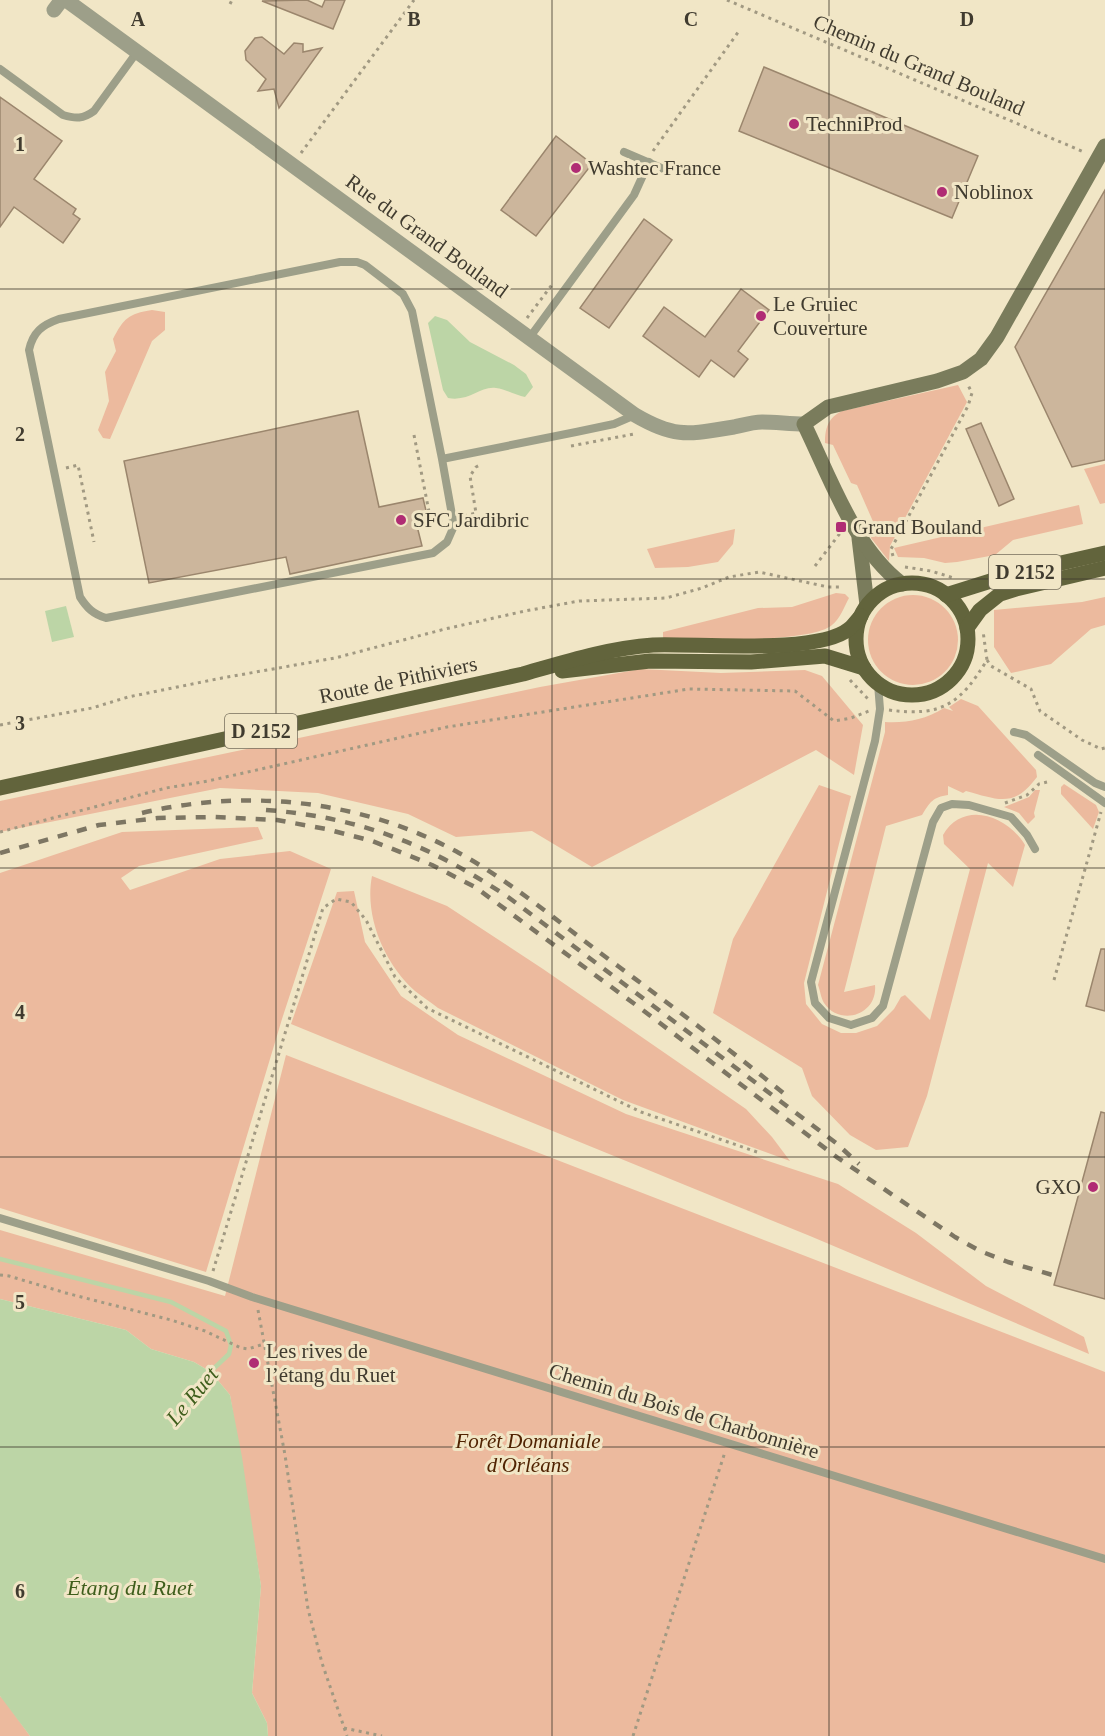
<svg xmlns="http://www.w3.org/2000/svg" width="1105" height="1736" font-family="'Times New Roman',serif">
<rect width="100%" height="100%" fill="#f1e6c6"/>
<g fill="#ecba9e">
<path d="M152,310L165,312V330L152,341L110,439L103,438L98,430L109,401L105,372L116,351L113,339C124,318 128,314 152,310Z"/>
<path d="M958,385L967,402L890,546L889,561L871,538L875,526L857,485L851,483L833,445L825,443C825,428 828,418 842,411Z"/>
<polygon points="1105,464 1105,503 1100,504 1084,469"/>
<polygon points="1079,505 1083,524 1013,540 995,555 957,562 945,563 924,558 898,557 894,548"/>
<polygon points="735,529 733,544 718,562 688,567 655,568 647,549"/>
<path d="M836,593L845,594L849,598C844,607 840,619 832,625C812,643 695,640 663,640V632L758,608L792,607Z"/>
<circle cx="913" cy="640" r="45"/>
<polygon points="1105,597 1105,625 1091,629 1051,664 1011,673 994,647 994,610 1082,602"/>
<polygon points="641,669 721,673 805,670 822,676 863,725 854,775 816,750 592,867 532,831 456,837 408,814 318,793 220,788 0,832 0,801 540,687"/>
<path d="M961,699L978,706L1036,770L1037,777C1014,808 999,800 966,791L963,793L948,786V795C933,797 930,802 922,815L886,826L844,992L875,985C878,1015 840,1027 824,1003C821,998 820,990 818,985L885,732V722C907,723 924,720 944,708L953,711L949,707Z"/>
<polygon points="1064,784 1096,805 1099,812 1093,829 1061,794 1061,787"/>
<path d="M819,785L851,796L804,983L806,1004L822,1024L841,1033H856L877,1026L894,1009L901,997L905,995L930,1020L970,869L944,844L943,835C963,800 1007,815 1025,845L1013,887L988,863L927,1096L908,1147L876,1150L850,1135L812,1096L802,1068L713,1013L733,939Z"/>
<polygon points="1035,790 1040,790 1034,813 1035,817 1028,824 1019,813 1004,807 1029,797"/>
<polygon points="258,827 263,839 139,866 121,878 130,890 220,859 290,851 331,869 282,1019 206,1272 0,1208 0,873 122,832"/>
<path d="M372,876L447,906L543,969L746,1109L772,1137L790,1161L623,1100L438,1008C431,1002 422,997 415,991C385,964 364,917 372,876Z"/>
<polygon points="354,891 365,942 401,996 458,1035 626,1114 838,1184 916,1233 986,1286 1084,1337 1089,1354 810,1236 291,1024 337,892"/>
<polygon points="286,1055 1105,1372 1105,1736 268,1736 267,1723 252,1693 261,1586 230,1395 211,1372 194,1362 151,1349 126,1330 0,1299 0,1230 225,1296"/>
<polygon points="0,1696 4,1700 30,1736 0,1736"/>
</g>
<g fill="#bcd5a6">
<path d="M435,316L447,320L470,342L514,365L526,374L533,387L525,397C516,395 505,389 496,388C479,386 470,402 448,398L443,390L428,323Z"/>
<polygon points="66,606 74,637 52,642 45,611"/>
<polygon points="0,1299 126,1330 151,1349 194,1362 211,1372 230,1395 242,1457 261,1586 252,1693 267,1723 268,1736 30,1736 0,1696"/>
</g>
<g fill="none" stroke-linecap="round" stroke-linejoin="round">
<polyline stroke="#bcd5a6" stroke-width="4.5" points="0,1259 171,1302 226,1331 231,1345 229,1354 207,1375"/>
</g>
<g fill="#ccb69c" stroke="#9b866d" stroke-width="1.5">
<polygon points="307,0 322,7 325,0 345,0 333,29 262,1"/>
<polygon points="262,37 284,54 294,43 303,44 303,52 322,48 279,108 274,89 258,91 266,79 246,60 245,51 255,38"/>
<polygon points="764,67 978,156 952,218 739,131"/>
<polygon points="0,97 62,141 34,179 76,209 73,214 80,219 63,243 14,207 0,227"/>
<polygon points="556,136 592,164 536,236 501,210"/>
<polygon points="1105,190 1105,460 1072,467 1015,347"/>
<polygon points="644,219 672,240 609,328 580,308"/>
<polygon points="741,289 769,310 738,351 748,359 734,377 711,360 699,377 643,336 664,307 705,337"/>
<polygon points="358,411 379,507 423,498 427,515 415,518 422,546 290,574 286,557 149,583 124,461"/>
<polygon points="981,423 1014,499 999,506 966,429"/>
<polygon points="1101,949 1105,949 1105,1011 1086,1006"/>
<polygon points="1101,1112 1105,1113 1105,1299 1054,1285"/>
</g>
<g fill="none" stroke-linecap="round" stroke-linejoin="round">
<g stroke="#a19982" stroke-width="3" stroke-dasharray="3 4.5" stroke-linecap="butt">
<polyline points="727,0 1084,152"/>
<polyline points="230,4 232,0"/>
<polyline points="653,151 739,31"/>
<polyline points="301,153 414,0"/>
<polyline points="527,318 554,282"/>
<polyline points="414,435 431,522 442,520"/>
<polyline points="571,446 634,434"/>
<polyline points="66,468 78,465 94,542"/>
<polyline points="464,516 476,513 470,476 476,467 482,464"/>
<polyline points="893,556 891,549 968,406 972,393 968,385"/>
<polyline points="815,566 841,532"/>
<polyline points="905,567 931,571 954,578"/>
<polyline points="987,660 991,666 1031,689 1040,711 1082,740 1101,749 1105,748"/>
<polyline points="850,680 868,699"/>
<path d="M889,710C942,717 960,704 987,660L983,631"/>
<polyline points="0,725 92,708 128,697 222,678 335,658 445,629 525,611 579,601 666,598 702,588 729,577 759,572 828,587 842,587"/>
<polyline points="1005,803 1027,795 1039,784 1047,782"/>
<polyline points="0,832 166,788 208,781 447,727 689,689 795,691 834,721 851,718 869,711"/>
<polyline points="1054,980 1101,812"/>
<polyline points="213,1271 323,908 336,899 351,902 366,920 395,977 427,1008 641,1112 757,1152"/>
<polyline points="0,1275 9,1276 66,1293 171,1320 205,1331 241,1348 248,1349 264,1344"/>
<polyline points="258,1310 285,1455 308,1609 322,1663 347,1736"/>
<polyline points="344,1728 382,1736"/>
<polyline points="633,1736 725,1452"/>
</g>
<g stroke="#9d9f89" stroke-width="8">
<path d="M0,69L63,115C76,119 83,119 94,111L137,52"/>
<polyline points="624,152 666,170"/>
<polyline points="530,337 634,195 649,162"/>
<path d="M442,459L454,526L447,542L433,553L106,618C93,614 87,608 80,597L29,350C33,332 42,325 59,319L340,262H357L365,265L403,294L412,311L442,459L576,432L614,424L635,415"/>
<polyline points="878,684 880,709 875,741 811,982 815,1003 829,1018 851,1025 872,1018 883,1006 933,822 941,808 952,804 969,805 1011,817 1027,835 1035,849"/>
<polyline points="1014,732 1026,735 1095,783 1105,787"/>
<polyline points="1038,755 1105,803"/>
<polyline points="0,1218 209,1281 252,1297 1105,1559"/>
</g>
<path stroke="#9d9f89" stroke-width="15" d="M54,10L60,2L66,0L635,415C676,439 689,434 734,427C743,425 753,422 762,422C776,422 790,424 804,424"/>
<g stroke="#7a7c5c" stroke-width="15">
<polyline points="859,538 867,605"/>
<path d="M902,584C854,548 830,477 804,424L828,407L937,381L963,372L981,359L997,337L1105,146"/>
</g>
<g stroke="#62643c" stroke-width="15">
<circle cx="912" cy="639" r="56"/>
<polyline points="946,595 1013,574 1105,553"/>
<polyline points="967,628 980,610 1000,594 1016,589 1105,568"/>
<polyline points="562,671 650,661 751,662 825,656 864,668"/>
<path d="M0,788L523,674C565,662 609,648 653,645C697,643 817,655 849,629C853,626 857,620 861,616"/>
</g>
<g stroke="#7d7663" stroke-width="4.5" stroke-dasharray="10 10" stroke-linecap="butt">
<path d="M266,810C360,817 430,845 508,897L836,1143L859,1164"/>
<path d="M142,813C248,788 363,800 459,853C510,881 556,920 603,955C665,1001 727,1047 787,1096"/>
<polyline points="0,853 99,825 158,818 214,817 277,820 326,829 372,841 403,853 432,865 475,887 640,1008 838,1158 955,1237 980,1251 1008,1262 1056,1276"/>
</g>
</g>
<path fill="none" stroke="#403b2f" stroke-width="1.5" stroke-opacity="0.55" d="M276,0V1736M552,0V1736M829,0V1736M0,289H1105M0,579H1105M0,868H1105M0,1157H1105M0,1447H1105"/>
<g fill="#b02c74" stroke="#f1e6c6" stroke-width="2">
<circle cx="794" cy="124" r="6"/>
<circle cx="576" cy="168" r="6"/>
<circle cx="942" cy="192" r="6"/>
<circle cx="761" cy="316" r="6"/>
<circle cx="401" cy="520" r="6"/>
<rect x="835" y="521" width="12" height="12" rx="3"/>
<circle cx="1093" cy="1187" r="6"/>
<circle cx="254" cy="1363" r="6"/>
</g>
<g text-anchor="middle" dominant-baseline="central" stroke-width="6" stroke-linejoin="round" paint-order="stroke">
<g fill="#f1e6c6" stroke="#756e5c" stroke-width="1.5">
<rect x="989" y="555" width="72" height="34" rx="4.5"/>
<rect x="225" y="714" width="72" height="34" rx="4.5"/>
</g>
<g font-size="20" font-weight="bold" fill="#403b2f">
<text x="1025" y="572">D 2152</text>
<text x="261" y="731">D 2152</text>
</g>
<g font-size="21" fill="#403b2f" stroke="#f1e6c6">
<text transform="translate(919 65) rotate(23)">Chemin du Grand Bouland</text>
<text transform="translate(427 236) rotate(36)">Rue du Grand Bouland</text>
<text transform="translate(398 680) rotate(-12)">Route de Pithiviers</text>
<text transform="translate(684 1411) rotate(17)">Chemin du Bois de Charbonnière</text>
</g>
<g font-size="21" fill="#403b2f" stroke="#f1e6c6" text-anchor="start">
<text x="806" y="124">TechniProd</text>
<text x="588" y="168">Washtec France</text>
<text x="954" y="192">Noblinox</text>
<text x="773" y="304">Le Gruiec<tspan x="773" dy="24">Couverture</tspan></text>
<text x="413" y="520">SFC Jardibric</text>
<text x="853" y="527">Grand Bouland</text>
<text x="1081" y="1187" text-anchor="end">GXO</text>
<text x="266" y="1351">Les rives de<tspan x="266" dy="24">l’étang du Ruet</tspan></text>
</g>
<g font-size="21" font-style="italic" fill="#502302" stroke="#f1e6c6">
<text x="528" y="1441">Forêt Domaniale<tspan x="528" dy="24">d'Orléans</tspan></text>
</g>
<g font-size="22" font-style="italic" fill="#3f5e1c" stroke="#f1e6c6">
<text transform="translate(192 1396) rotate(-50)">Le Ruet</text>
<text x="130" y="1587">Étang du Ruet</text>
</g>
</g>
<g font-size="20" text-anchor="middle" font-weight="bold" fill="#403b2f" stroke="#f1e6c6" stroke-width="6" stroke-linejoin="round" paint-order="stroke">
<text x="138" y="26">A</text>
<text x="414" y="26">B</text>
<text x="691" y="26">C</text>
<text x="967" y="26">D</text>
<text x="20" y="151">1</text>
<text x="20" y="441">2</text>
<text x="20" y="730">3</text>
<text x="20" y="1019">4</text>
<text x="20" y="1309">5</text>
<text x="20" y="1598">6</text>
</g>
</svg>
